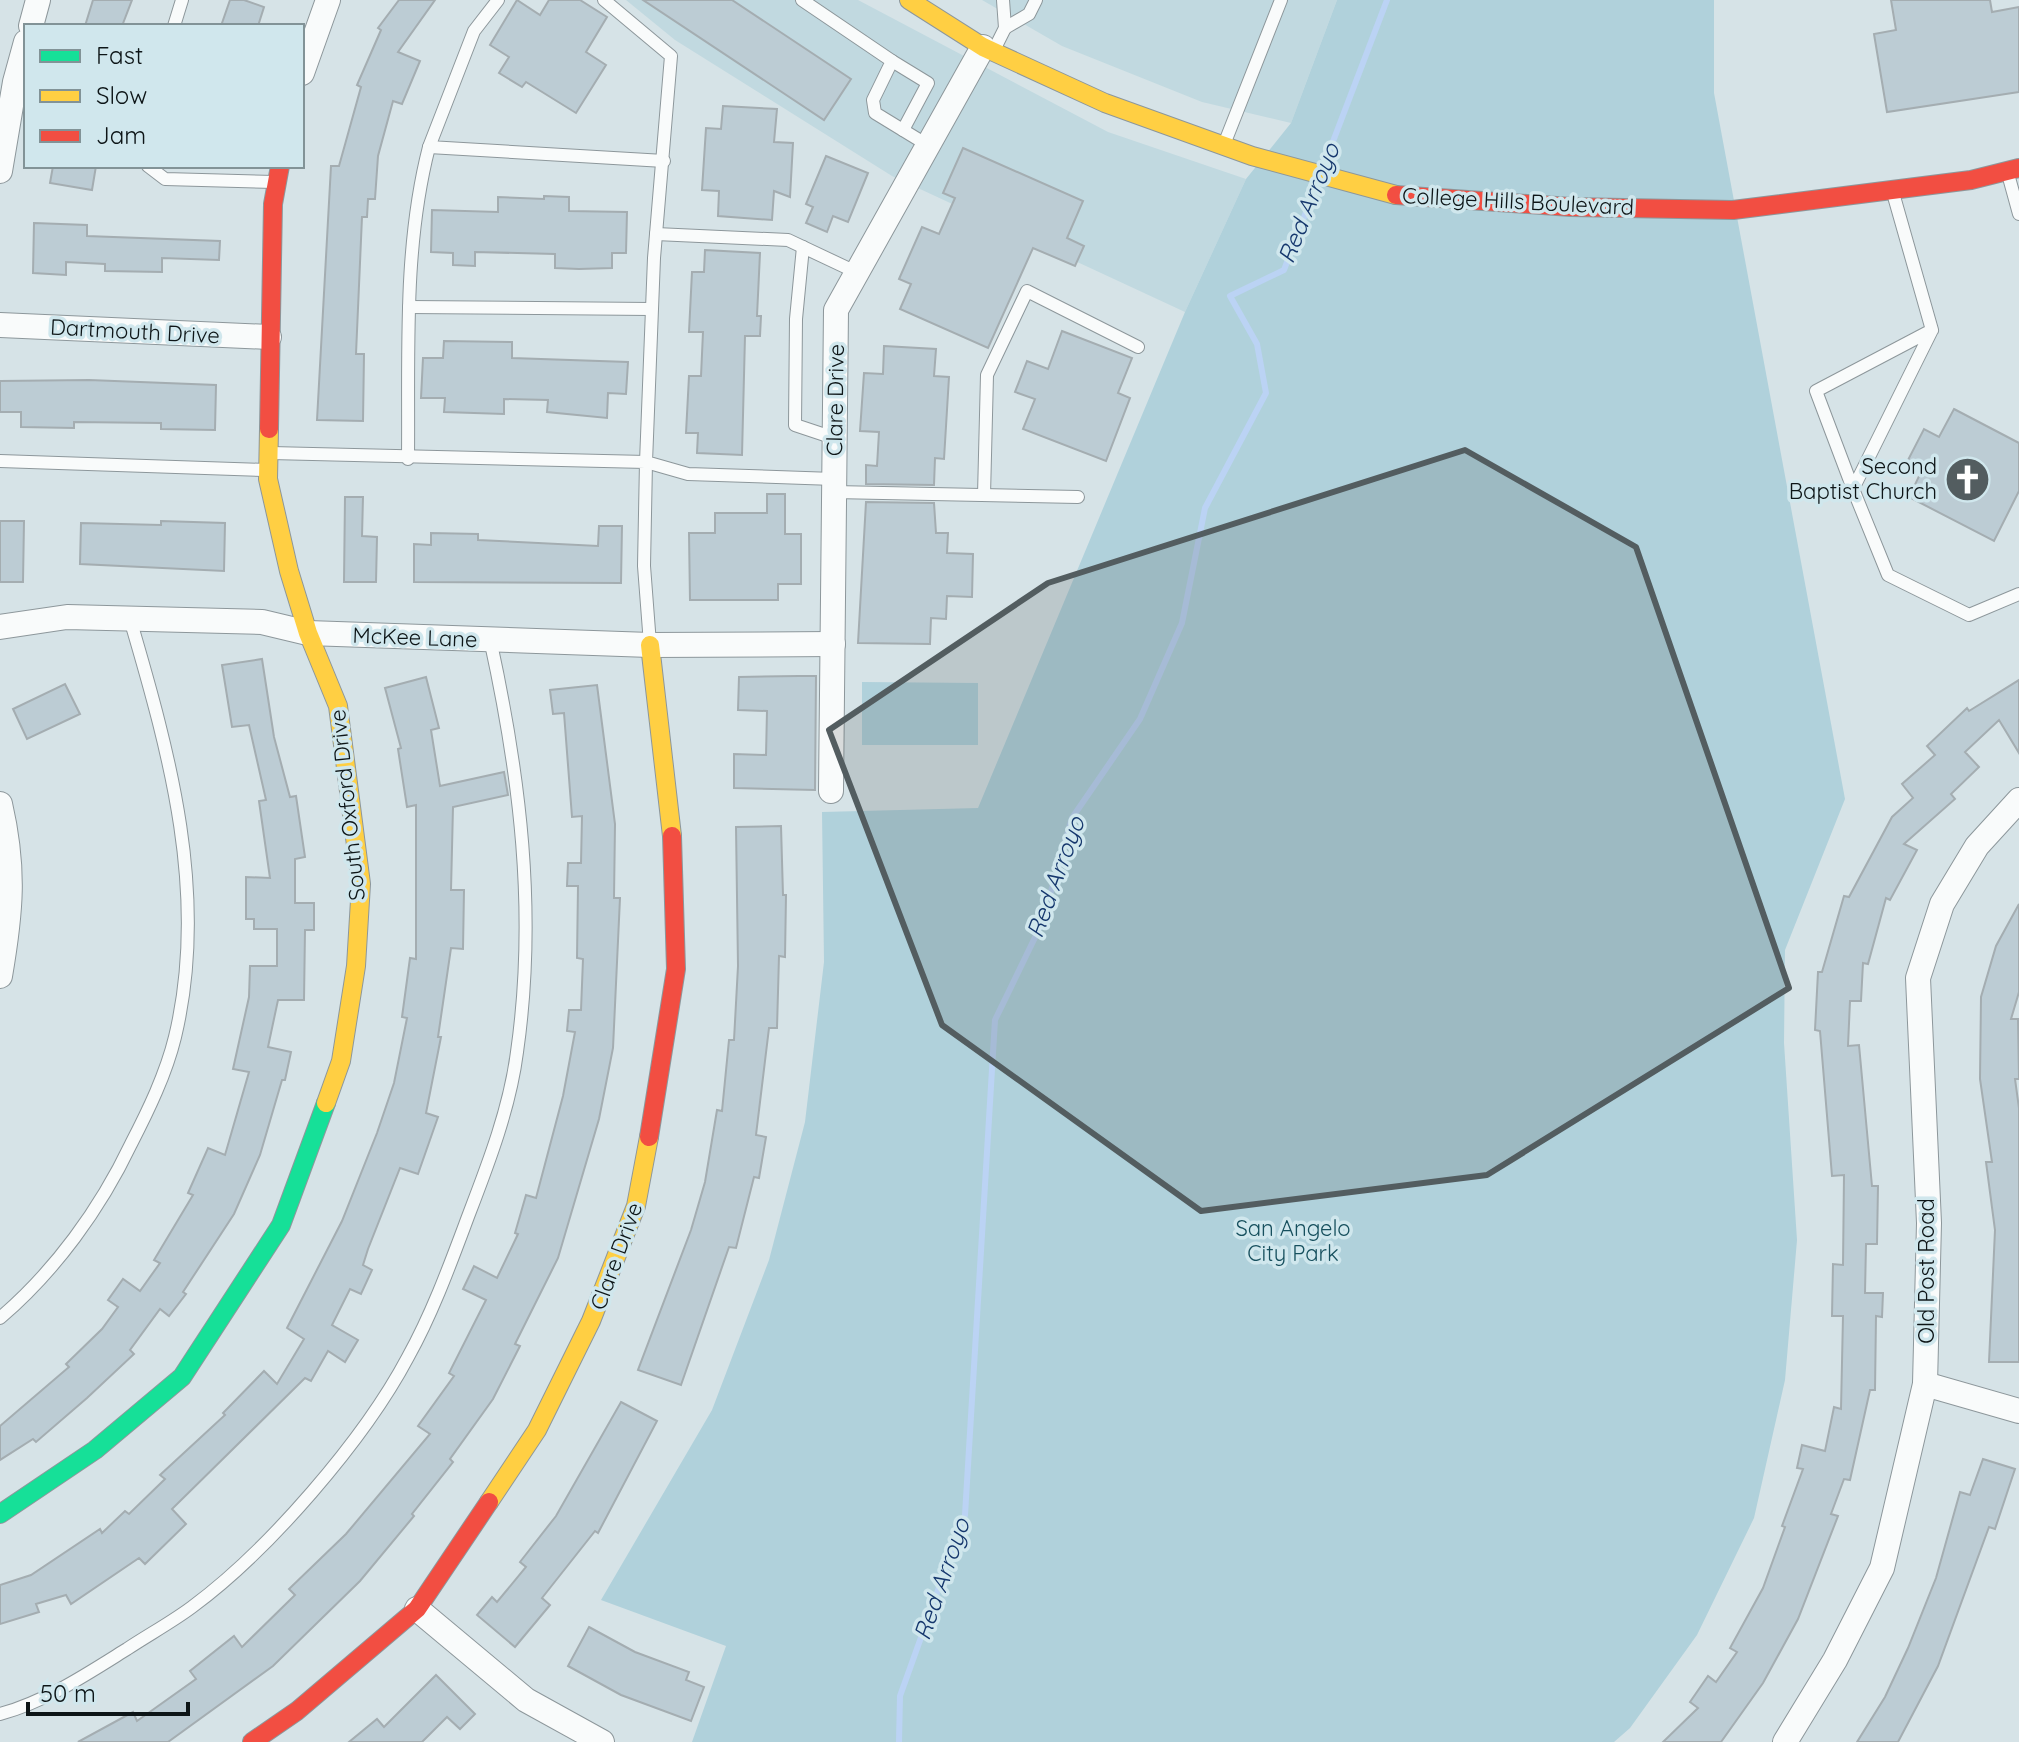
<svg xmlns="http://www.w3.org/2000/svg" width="2019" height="1742" font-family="Quicksand,sans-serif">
<rect width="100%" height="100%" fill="#d6e3e7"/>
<g fill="#c1d9e0">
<polygon points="626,0 858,0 1108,132 1246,179 1185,312 892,176 675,40"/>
<polygon points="982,0 1337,0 1291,123 1202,102 1062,46"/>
</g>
<g fill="#b0d1db">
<polygon points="1337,0 1714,0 1714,93 1845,799 1785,950 1784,1043 1797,1240 1785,1380 1754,1518 1697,1635 1630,1728 1614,1742 692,1742 726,1646 601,1600 712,1410 769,1260 805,1122 824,962 822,812 978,808 1185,312 1246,179 1291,123"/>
<polygon points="862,682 978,683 978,745 862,745"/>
</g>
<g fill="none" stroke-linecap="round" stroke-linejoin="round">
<g stroke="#bbd3f4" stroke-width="6">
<polyline points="1324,165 1387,0"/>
<polyline points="899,1742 900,1696 965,1515 995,1020 1042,923 1072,818 1140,719 1182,623 1205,508 1266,393 1257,344 1230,296 1284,270 1317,183"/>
</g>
</g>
<g fill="#bcccd4" stroke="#a4adb1" stroke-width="2">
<polygon points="93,0 132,0 122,26 85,26"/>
<polygon points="230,0 244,0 264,7 258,26 221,26"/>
<polygon points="399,0 435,0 398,52 420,61 402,104 393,101 378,156 375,199 368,199 367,217 362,217 356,354 364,354 363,421 317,420 331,166 339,166 361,87 357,85 381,30 378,28"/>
<polygon points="517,0 540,15 549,0 580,0 607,17 586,52 606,65 576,113 526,82 522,87 499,73 509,57 490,45"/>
<polygon points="643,0 732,0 851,79 824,120"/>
<polygon points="1891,0 1990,0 1992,12 2019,7 2019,92 1887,112 1874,34 1896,30"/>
<polygon points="723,106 777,109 774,142 793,143 790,197 774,191 772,220 718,216 719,191 702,190 706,128 721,129"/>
<polygon points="963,148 1083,201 1067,238 1084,246 1075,266 1033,248 988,348 900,309 911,284 899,279 922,227 939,234 955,198 943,193"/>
<polygon points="826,156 868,173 848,222 833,216 827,232 806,223 813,207 806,204"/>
<polygon points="53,166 96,166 92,190 50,183"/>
<polygon points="544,196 569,197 569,211 627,212 626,253 612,253 612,268 579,269 555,268 555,254 475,252 475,266 453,265 453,253 431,252 432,210 498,212 498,197 544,199"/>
<polygon points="34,223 87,225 87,236 220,241 219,260 162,258 162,272 105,271 105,264 66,262 66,275 33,273"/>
<polygon points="705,250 760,253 757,316 761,316 760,336 745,336 742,455 697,453 698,433 686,433 689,376 701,376 703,332 689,332 692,272 704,272"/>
<polygon points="1062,331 1132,358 1118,393 1130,398 1106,461 1023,429 1035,399 1015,392 1027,361 1048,369"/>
<polygon points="444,341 512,342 512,358 628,362 626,394 608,393 607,418 547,412 548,400 504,399 504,414 444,412 445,398 421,398 423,358 443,358"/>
<polygon points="884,346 936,349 934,376 949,377 944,459 935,458 934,485 866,484 866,465 877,466 879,432 860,431 864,373 883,374"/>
<polygon points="89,380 216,385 215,430 161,429 161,423 74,422 74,428 21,427 21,412 0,412 0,381"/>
<polygon points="1954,409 2019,443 2019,491 1994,541 1909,497 1923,468 1908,460 1924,429 1939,437"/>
<polygon points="767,494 785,494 785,534 801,534 801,584 778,584 778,600 690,600 689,533 715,533 715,513 767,513"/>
<polygon points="345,497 363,497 362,536 377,537 376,582 344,582"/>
<polygon points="866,502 934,503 936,533 948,533 947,553 973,554 972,597 947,596 946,619 931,618 930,644 858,643"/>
<polygon points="0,521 24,521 23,582 0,582"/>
<polygon points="161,521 225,523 224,571 80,564 81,523 161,525"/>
<polygon points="599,526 622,526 621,583 414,582 414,544 431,545 431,533 478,534 478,540 598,546"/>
<polygon points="262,659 274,737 290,797 296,796 305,857 295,859 295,903 314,903 314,930 305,930 304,1000 278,1000 268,1047 291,1052 285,1080 282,1080 260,1155 234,1214 183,1292 186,1294 169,1316 160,1309 130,1350 134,1354 87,1398 36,1442 33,1439 0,1460 0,1426 69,1367 66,1364 102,1329 118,1307 108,1300 123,1279 140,1291 160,1263 154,1260 193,1195 188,1193 208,1148 225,1155 249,1072 233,1069 249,997 250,966 277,966 277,929 254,929 254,919 246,919 246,877 270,878 259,801 266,800 249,725 232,727 222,665"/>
<polygon points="799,676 816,676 815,790 734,788 734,754 766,755 767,711 738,710 739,677"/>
<polygon points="426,677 439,728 431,730 440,786 504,772 508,795 453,807 451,890 464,890 463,949 451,948 438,1037 441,1037 426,1113 438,1117 418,1174 400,1168 368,1249 363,1265 372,1270 361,1294 350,1289 332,1325 358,1340 345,1362 328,1351 311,1381 305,1378 172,1509 186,1524 145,1564 139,1558 71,1604 66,1595 36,1604 39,1612 0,1624 0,1585 31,1575 100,1529 102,1533 125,1511 129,1514 165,1479 160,1475 225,1415 223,1413 264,1371 277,1384 304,1339 287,1328 342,1221 377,1133 394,1083 407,1018 402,1017 410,958 416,959 416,805 407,807 398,749 401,748 385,688"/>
<polygon points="2019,680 2019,753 1999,720 1965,752 1979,767 1951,794 1955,799 1904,844 1917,850 1890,900 1886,898 1868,964 1863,963 1861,1001 1850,1001 1848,1046 1859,1045 1872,1186 1878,1186 1877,1244 1866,1244 1865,1293 1883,1293 1882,1317 1876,1316 1875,1390 1870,1390 1850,1480 1844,1479 1831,1514 1838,1516 1798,1619 1763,1683 1721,1742 1663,1742 1698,1708 1690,1702 1708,1676 1716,1682 1737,1652 1730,1648 1763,1588 1785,1527 1782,1526 1803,1469 1797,1468 1802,1445 1825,1451 1834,1407 1841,1409 1843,1316 1832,1316 1833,1264 1843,1265 1844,1175 1832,1176 1820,1031 1815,1030 1818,972 1822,972 1844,896 1849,897 1892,817 1913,798 1902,784 1935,755 1927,746 1967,708 1969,711"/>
<polygon points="65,684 80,714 27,739 13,709"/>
<polygon points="597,685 615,824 614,898 620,898 613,1048 599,1119 558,1258 515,1344 520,1346 493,1399 450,1459 453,1462 412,1514 414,1516 360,1581 273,1666 168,1742 78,1742 133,1712 137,1721 196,1679 190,1671 234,1636 242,1647 295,1595 289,1589 346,1534 430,1434 418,1426 454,1376 449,1373 486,1300 463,1289 474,1266 497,1278 518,1234 515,1233 526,1195 536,1198 563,1096 575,1032 567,1031 569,1010 581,1010 583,959 577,958 578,886 567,886 568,863 581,863 582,816 572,817 564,713 553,714 550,690"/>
<polygon points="781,826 783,895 786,895 785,957 779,956 777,1028 769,1028 756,1135 766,1137 759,1178 754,1177 736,1248 729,1247 681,1385 638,1370 691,1230 705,1182 717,1110 722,1111 729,1040 734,1040 738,966 736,827"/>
<polygon points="2019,904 2019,992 2011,1019 2018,1019 2019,1079 2015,1079 2019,1108 2019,1362 1989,1362 1995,1230 1986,1162 1992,1162 1980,1079 1981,997 1996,946"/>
<polygon points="621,1402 657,1421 598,1533 595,1531 542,1598 550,1605 515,1647 477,1615 492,1597 497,1602 526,1567 520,1562 556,1516"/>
<polygon points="1983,1459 2015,1469 1995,1529 1989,1527 1938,1666 1898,1742 1857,1742 1885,1697 1908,1648 1936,1578 1960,1492 1970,1495"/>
<polygon points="589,1627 635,1652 689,1672 686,1680 704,1687 691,1721 621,1695 568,1666"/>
<polygon points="436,1675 475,1714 460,1729 447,1717 422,1742 349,1742 377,1719 384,1727"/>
</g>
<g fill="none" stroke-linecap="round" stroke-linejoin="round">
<defs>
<g id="lane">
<polyline points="498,0 474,31 429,147 664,161"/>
<polyline points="604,0 671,56 654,258 646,462 688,474 834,479"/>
<polyline points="802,0 892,61 873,100 875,113 929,146"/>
<polyline points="174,26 182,0"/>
<polyline points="1005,28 1029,14 1036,0"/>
<polyline points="994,50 1005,28 1003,0"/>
<polyline points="892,61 928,83 903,130"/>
<polyline points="1225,142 1281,0"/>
<polyline points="148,166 165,179 274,182"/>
<polyline points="2008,174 2019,214"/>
<polyline points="1893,193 1932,330 1816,391 1853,489 1932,330"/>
<polyline points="656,234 788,240 858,273"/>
<polyline points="803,247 796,319 795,425 834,438"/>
<polyline points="409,307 651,309"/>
<polyline points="271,453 646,462 644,566 650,644"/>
<path d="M408,459C409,354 403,248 429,147"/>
<polyline points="0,461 265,470"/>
<polyline points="1853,489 1888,575 1969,615 2019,594"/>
<polyline points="834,492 1078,497"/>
<polyline points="984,495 987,375 1027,291 1138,347"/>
<path d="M0,1318C55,1271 100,1209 131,1144C148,1111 166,1074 175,1037C209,896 170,755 130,619"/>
<path d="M0,1714C45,1702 87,1674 127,1649C148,1635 172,1622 192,1607C268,1551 364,1440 408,1357C433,1312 451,1262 469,1214C489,1162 510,1107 517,1052C537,912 520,776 490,639"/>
</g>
<g id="street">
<polyline points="31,26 38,0"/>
<polyline points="302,73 328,0"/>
<polyline points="0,171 15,82 26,42"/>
<polyline points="0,325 269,337"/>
<polyline points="0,627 67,617 262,622 308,633 650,645 833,644"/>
<polyline points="831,791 836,310 983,47"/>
<path d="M0,804C15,869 11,912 0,976"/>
<polyline points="1925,1384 2019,1411"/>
<polyline points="417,1609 526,1700 602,1742"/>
<polyline points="1785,1742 1835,1660 1882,1568 1925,1384 1929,1223 1918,978 1942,904 1977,846 2019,800"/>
</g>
<polyline id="fast" points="0,1514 95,1450 182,1377 281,1225 326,1103"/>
<g id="slow">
<polyline points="909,0 983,47 1105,103 1252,156 1396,195"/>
<polyline points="269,429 268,479 289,571 308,633 338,706 361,884 356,966 341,1061 326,1103"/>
<polyline points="650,645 672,836"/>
<polyline points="489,1502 537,1430 591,1321 636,1206 649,1137"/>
</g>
<g id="jam">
<polyline points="1396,195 1571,207 1733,210 1971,180 2019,168"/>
<polyline points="269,429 273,204 280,166"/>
<polyline points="649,1137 676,969 672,836"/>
<polyline points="252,1742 297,1711 417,1609 489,1502"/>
</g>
</defs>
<use href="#lane" stroke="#8d979b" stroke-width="14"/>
<use href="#street" stroke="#8d979b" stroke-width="26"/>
<use href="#fast" stroke="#8d979b" stroke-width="20"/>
<use href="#slow" stroke="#8d979b" stroke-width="20"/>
<use href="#jam" stroke="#8d979b" stroke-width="20"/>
<use href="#lane" stroke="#f9fbfb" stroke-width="12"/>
<use href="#street" stroke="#f9fbfb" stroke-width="24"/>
<use href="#fast" stroke="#16e098" stroke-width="18"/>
<use href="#slow" stroke="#ffcf43" stroke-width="18"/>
<use href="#jam" stroke="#f24e42" stroke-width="18"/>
</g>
<path fill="#535d60" fill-opacity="0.2" stroke="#535d60" stroke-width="6" stroke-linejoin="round" d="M1465,450L1636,547L1789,988L1487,1175L1201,1211L942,1025L829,730L1048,583Z"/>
<defs>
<symbol id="church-disc" viewBox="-11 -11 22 22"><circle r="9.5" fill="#535d60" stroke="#d0e7ed"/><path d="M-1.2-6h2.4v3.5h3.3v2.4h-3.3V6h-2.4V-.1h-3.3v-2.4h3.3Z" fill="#fff"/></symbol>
</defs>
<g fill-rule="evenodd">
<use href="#church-disc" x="1942" y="454" width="51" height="51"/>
</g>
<g text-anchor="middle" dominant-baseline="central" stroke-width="7" stroke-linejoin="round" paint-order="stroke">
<g font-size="22" fill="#0d1517" stroke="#d0e7ed">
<text transform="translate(1518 201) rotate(3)">College Hills Boulevard</text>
<text transform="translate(135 331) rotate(3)">Dartmouth Drive</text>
<text transform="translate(835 400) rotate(-89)">Clare Drive</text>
<text transform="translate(415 637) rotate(2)">McKee Lane</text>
<text transform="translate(347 805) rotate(-96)">South Oxford Drive</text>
<text transform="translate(616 1256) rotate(-70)">Clare Drive</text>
<text transform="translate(1926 1271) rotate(-90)">Old Post Road</text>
</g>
<g font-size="22" fill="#0d1517" stroke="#d0e7ed" text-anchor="end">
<text x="1937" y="466">Second<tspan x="1937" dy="25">Baptist Church</tspan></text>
</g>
<g font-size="22" fill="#17505e" stroke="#d0e7ed">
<text x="1293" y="1228">San Angelo<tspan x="1293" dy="25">City Park</tspan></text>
</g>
<g font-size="24" font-style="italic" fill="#15376d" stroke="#d0e7ed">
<text transform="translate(1308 203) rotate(-68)">Red Arroyo</text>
<text transform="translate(1055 877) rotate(-70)">Red Arroyo</text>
<text transform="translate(941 1579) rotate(-71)">Red Arroyo</text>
</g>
</g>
<rect x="24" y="24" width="280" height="144" fill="#d0e7ed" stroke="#829397" stroke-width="2"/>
<rect x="40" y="50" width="40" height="12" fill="#16e098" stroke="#829397" stroke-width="2"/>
<text x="96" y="64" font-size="24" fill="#0d1517">Fast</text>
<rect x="40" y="90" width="40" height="12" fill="#ffcf43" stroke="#829397" stroke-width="2"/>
<text x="96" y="104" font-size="24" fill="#0d1517">Slow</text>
<rect x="40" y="130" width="40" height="12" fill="#f24e42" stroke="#829397" stroke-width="2"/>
<text x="96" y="144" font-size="24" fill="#0d1517">Jam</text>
<path d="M28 1702v12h160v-12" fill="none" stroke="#0d1517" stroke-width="4"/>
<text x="40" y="1702" font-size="24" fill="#0d1517" stroke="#d0e7ed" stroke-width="6" paint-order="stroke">50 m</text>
</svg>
